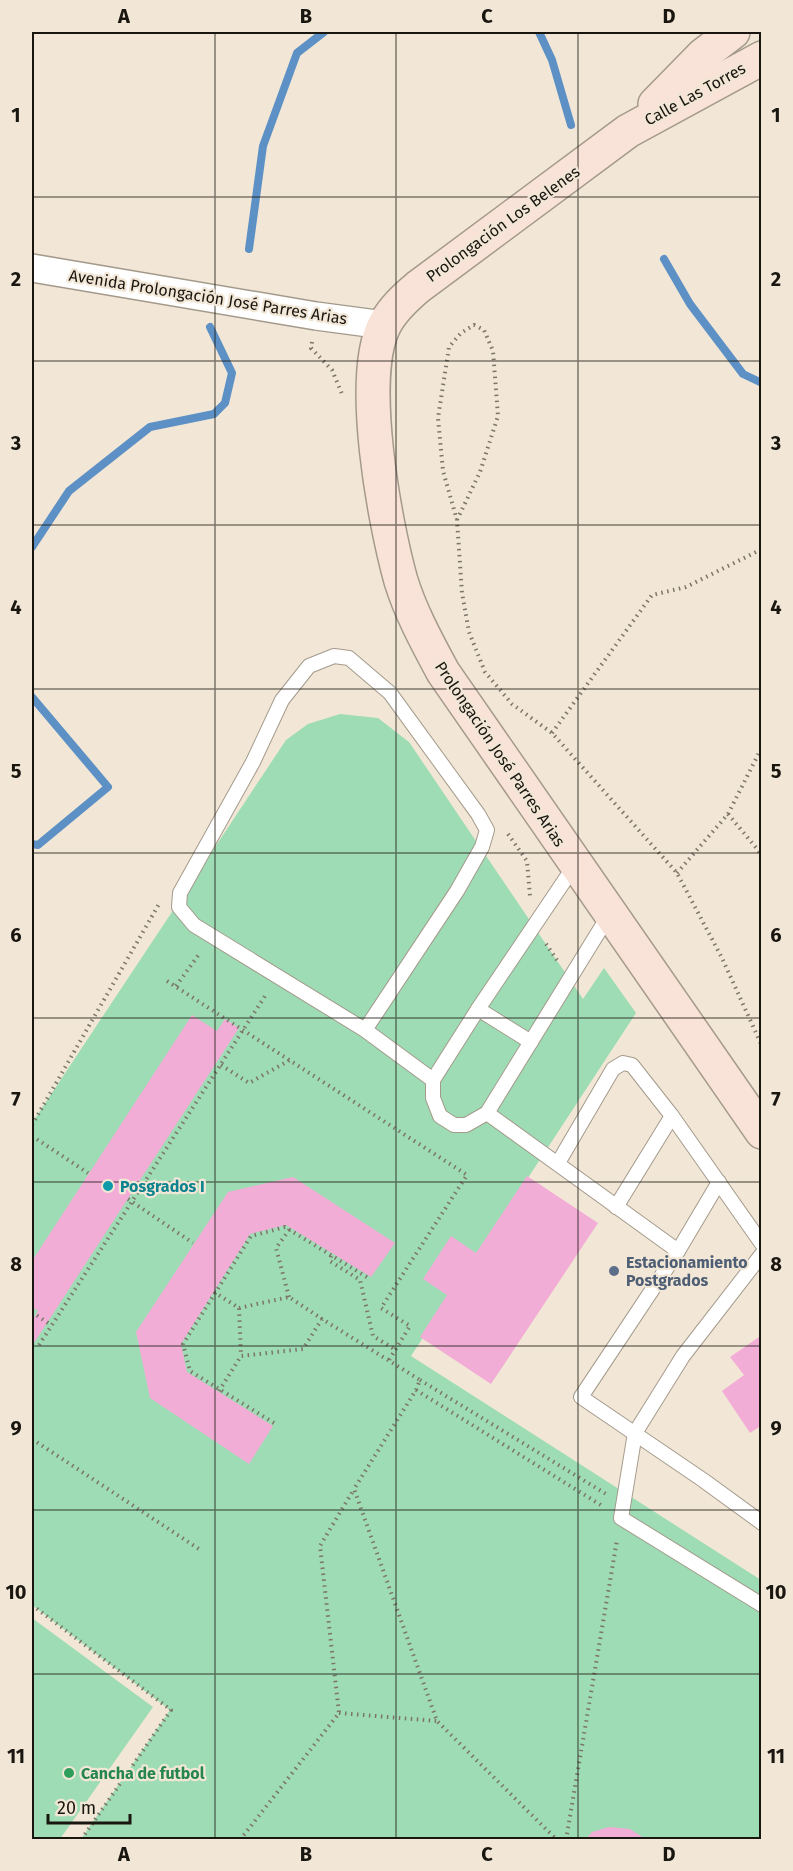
<svg xmlns="http://www.w3.org/2000/svg" width="793" height="1871" font-family="'Fira Sans',sans-serif">
<rect width="100%" height="100%" fill="#f2e7d7"/>
<g fill="#9edcb5">
<polygon points="340,714 378,718 409,742 583,999 604,968 636,1013 411,1356 761,1580 761,1839 81,1839 170,1710 32,1605 32,1123 286,740 308,724"/>
<polygon points="32,1618 153,1707 60,1839 32,1839"/>
</g>
<g fill="none" stroke-linecap="round" stroke-linejoin="round">
<g stroke="#5d90c4" stroke-width="8">
<polyline points="539,32 552,60 571,125"/>
<polyline points="249,249 263,146 297,53 324,32"/>
<polyline points="664,259 690,304 743,374 762,383"/>
<polyline points="32,547 69,491 150,427 214,414 225,403 232,373 210,327"/>
<polyline points="32,697 108,787 38,845 32,844"/>
</g>
</g>
<g fill="#f2add6">
<polygon points="192,1015 217,1031 225,1019 239,1028 34,1343 32,1342 32,1321 38,1311 32,1307 32,1261"/>
<polygon points="527,1176 598,1223 491,1384 420,1337 447,1295 423,1279 451,1236 476,1253"/>
<polygon points="293,1177 395,1243 371,1277 286,1225 250,1234 181,1344 187,1372 273,1426 249,1464 150,1398 136,1332 228,1192"/>
<polygon points="762,1335 762,1425 750,1433 722,1391 744,1375 730,1357"/>
<polygon points="609,1827 630,1829 647,1840 585,1840 592,1832"/>
</g>
<g fill="none" stroke-linecap="round" stroke-linejoin="round">
<defs>
<g id="service">
<polyline points="575,865 478,1009 433,1080 433,1098 440,1116 454,1125 466,1125 487,1113 609,915"/>
<polyline points="478,1009 531,1042"/>
<polyline points="365,1030 457,891 482,847 487,830 478,814 390,693 349,658 334,656 309,666 282,700 253,762 180,893 179,907 194,925 365,1030 433,1080"/>
<polyline points="487,1113 678,1251"/>
<polyline points="558,1163 613,1069 623,1063 632,1065 672,1116 762,1244"/>
<polyline points="719,1182 678,1251 581,1397 703,1480 762,1523"/>
<polyline points="616,1207 672,1116"/>
<polyline points="762,1254 683,1356 635,1433 621,1518 762,1605"/>
</g>
<polyline id="minor" points="32,268 316,316 384,325"/>
<g id="secondary">
<path d="M762,58L628,131L418,287C405,298 393,309 385,324C357,376 385,524 401,581C411,613 427,642 443,672L762,1132"/>
<polyline points="655,104 703,55 733,32"/>
</g>
</defs>
<use href="#service" stroke="#a49a8b" stroke-width="16"/>
<use href="#minor" stroke="#a49a8b" stroke-width="30"/>
<use href="#secondary" stroke="#a49a8b" stroke-width="36"/>
<g stroke="#7c756a" stroke-width="4" stroke-dasharray="1.5 4.5" stroke-linecap="butt">
<polyline points="312,342 311,348 332,370 342,394"/>
<polyline points="457,520 480,472 498,416 493,351 484,330 474,325 461,333 449,347 438,418 443,471 457,520 462,593 469,632 485,672 512,704 552,733 677,873 722,958 762,1046"/>
<polyline points="552,733 652,595 686,587 762,549"/>
<polyline points="728,814 758,850 762,857"/>
<polyline points="508,834 527,861 530,896"/>
<polyline points="677,873 728,814 762,747"/>
<polyline points="546,944 557,960"/>
<polyline points="167,981 467,1175 381,1308 410,1326 389,1360"/>
<polyline points="176,986 200,953"/>
<polyline points="221,1065 249,1083 290,1060"/>
<polyline points="32,1125 159,904"/>
<polyline points="32,1136 88,1173"/>
<polyline points="128,1199 193,1243"/>
<polyline points="331,1256 330,1261 360,1280 373,1336 396,1350"/>
<polyline points="214,1292 239,1308 241,1356"/>
<polyline points="289,1297 276,1248 290,1229"/>
<polyline points="239,1308 289,1297 322,1319"/>
<polyline points="32,1312 51,1325"/>
<polyline points="39,1345 267,993"/>
<polyline points="420,1380 606,1494"/>
<polyline points="416,1390 604,1507"/>
<polyline points="219,1391 241,1356 303,1349 322,1319 420,1380 416,1390 354,1489 437,1721 557,1840"/>
<polyline points="274,1423 190,1371 183,1344 251,1236 285,1227 370,1279"/>
<polyline points="32,1439 202,1551"/>
<polyline points="32,1605 171,1710 81,1840"/>
<polyline points="339,1713 437,1721"/>
<polyline points="240,1840 339,1713 320,1546 354,1489"/>
<polyline points="566,1840 617,1540"/>
</g>
<use href="#service" stroke="#fff" stroke-width="14"/>
<use href="#minor" stroke="#fff" stroke-width="27"/>
<use href="#secondary" stroke="#f9e2d8" stroke-width="33"/>
</g>
<path fill="none" stroke="#19150f" stroke-width="1.5" stroke-opacity="0.55" d="M215,32V1840M396,32V1840M578,32V1840M32,197H762M32,361H762M32,525H762M32,689H762M32,853H762M32,1018H762M32,1182H762M32,1346H762M32,1510H762M32,1674H762"/>
<circle fill="#0f9aa8" stroke="#f2e7d7" stroke-width="2" cx="108" cy="1186" r="6"/>
<circle fill="#5c6f8a" stroke="#f2e7d7" stroke-width="2" cx="614" cy="1271" r="6"/>
<circle fill="#2e9e5b" stroke="#f2e7d7" stroke-width="2" cx="69" cy="1773" r="6"/>
<g text-anchor="middle" dominant-baseline="central" stroke-width="4.5" stroke-linejoin="round" paint-order="stroke">
<g font-size="16" fill="#19150f" stroke="#f2e7d7">
<text transform="translate(695 94) rotate(-29)">Calle Las Torres</text>
<text transform="translate(503 224) rotate(-36)">Prolongación Los Belenes</text>
<text transform="translate(208 297) rotate(9)">Avenida Prolongación José Parres Arias</text>
<text transform="translate(500 754) rotate(56)">Prolongación José Parres Arias</text>
</g>
<g font-size="16" font-weight="bold" fill="#0d838f" stroke="#f2e7d7" text-anchor="start">
<text x="120" y="1186">Posgrados I</text>
</g>
<g font-size="16" font-weight="bold" fill="#4e5e75" stroke="#f2e7d7" text-anchor="start">
<text x="626" y="1262">Estacionamiento<tspan x="626" dy="18">Postgrados</tspan></text>
</g>
<g font-size="16" font-weight="bold" fill="#27864d" stroke="#f2e7d7" text-anchor="start">
<text x="81" y="1773">Cancha de futbol</text>
</g>
</g>
<rect width="793" height="1871" fill="none" stroke="#f2e7d7" stroke-width="66"/>
<path d="M48 1814v9h82v-9" fill="none" stroke="#19150f" stroke-width="3"/>
<text x="57" y="1814" font-size="18" fill="#19150f" stroke="#f2e7d7" stroke-width="4.5" paint-order="stroke">20 m</text>
<rect x="33" y="33" width="727" height="1805" fill="none" stroke="#19150f" stroke-width="2"/>
<g font-size="20" text-anchor="middle" font-weight="bold" fill="#19150f">
<text x="124" y="23">A</text>
<text x="306" y="23">B</text>
<text x="487" y="23">C</text>
<text x="669" y="23">D</text>
<text x="16" y="122">1</text>
<text x="776" y="122">1</text>
<text x="16" y="286">2</text>
<text x="776" y="286">2</text>
<text x="16" y="450">3</text>
<text x="776" y="450">3</text>
<text x="16" y="614">4</text>
<text x="776" y="614">4</text>
<text x="16" y="778">5</text>
<text x="776" y="778">5</text>
<text x="16" y="942">6</text>
<text x="776" y="942">6</text>
<text x="16" y="1106">7</text>
<text x="776" y="1106">7</text>
<text x="16" y="1271">8</text>
<text x="776" y="1271">8</text>
<text x="16" y="1435">9</text>
<text x="776" y="1435">9</text>
<text x="16" y="1599">10</text>
<text x="776" y="1599">10</text>
<text x="16" y="1763">11</text>
<text x="776" y="1763">11</text>
<text x="124" y="1861">A</text>
<text x="306" y="1861">B</text>
<text x="487" y="1861">C</text>
<text x="669" y="1861">D</text>
</g>
</svg>
